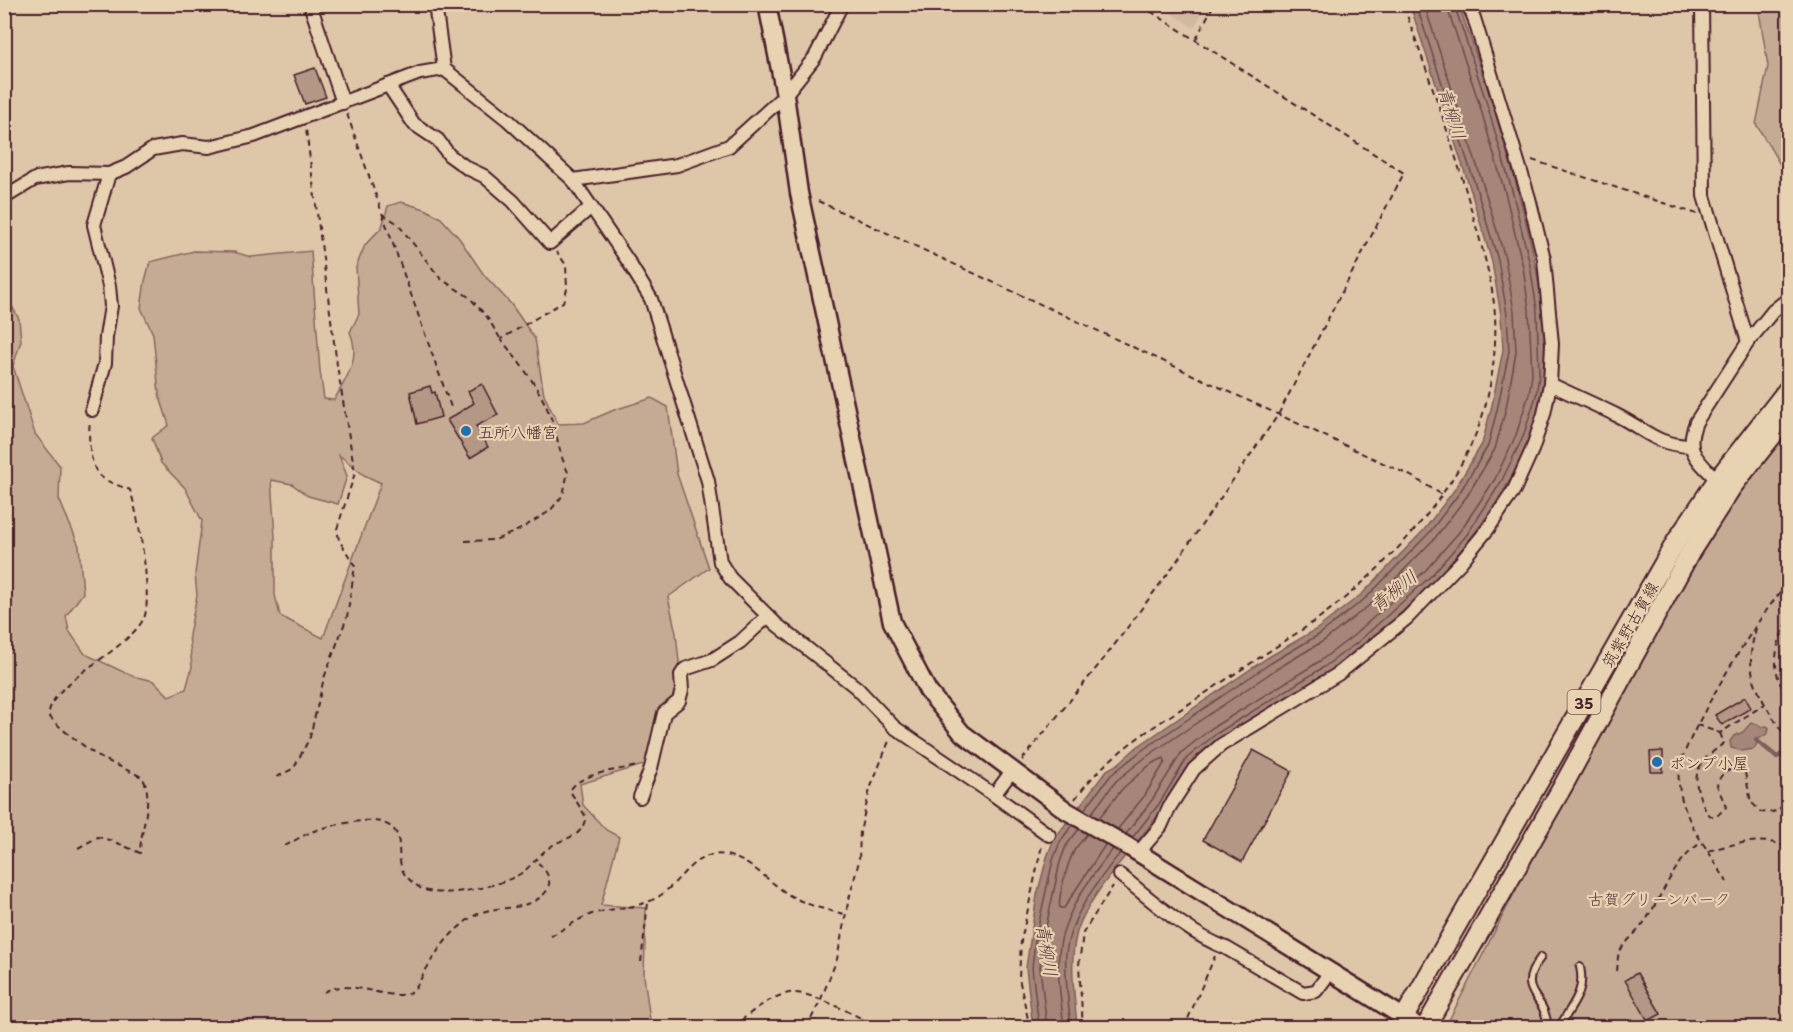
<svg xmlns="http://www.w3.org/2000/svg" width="1793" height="1032" font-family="'Playpen Sans','Klee One',sans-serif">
<rect width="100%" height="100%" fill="#dec7a9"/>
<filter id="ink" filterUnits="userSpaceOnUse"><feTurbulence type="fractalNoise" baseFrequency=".0167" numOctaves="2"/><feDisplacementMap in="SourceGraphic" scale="12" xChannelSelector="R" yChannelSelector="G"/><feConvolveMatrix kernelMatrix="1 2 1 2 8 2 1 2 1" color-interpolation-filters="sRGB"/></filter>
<g filter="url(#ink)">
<polygon fill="#d1b99e" points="1158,5 1206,5 1194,28"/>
<g fill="#c5ab94" stroke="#886560" stroke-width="1.5" fill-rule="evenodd">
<polygon points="1758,5 1788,5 1788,174 1785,173 1756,124 1768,66"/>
<path d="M401,202L425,209L441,218L459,238L484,275L511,304L535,339L544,395L558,424L584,423L614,410L652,398L668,407L677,474L709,568L668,597L676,633L679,662L675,694L664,713L650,763L580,784L583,805L606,830L619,837L601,905L646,908L644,976L651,1027H5L4,292L19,319L21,341L13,366L35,434L60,466L59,499L79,546L83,593L66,616L69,631L85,654L132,676L154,681L169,696L186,689L192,667L189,635L197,595L195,574L202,521L185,488L161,463L152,438L169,425L159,394L153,334L141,308L145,281L150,262L194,251L234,252L251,257L311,251L320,371L324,399L334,400C347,377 361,359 350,332L359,314L356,267L365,245L382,227L388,206ZM339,455L364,475L381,483L323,638L280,616L275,595V537L271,480L292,484L308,496L338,504L347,476Z"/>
<polygon points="1788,430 1788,1027 1452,1028 1447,1024 1573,779 1707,537"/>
</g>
<g fill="#a58679" stroke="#815d5a" stroke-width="1.5">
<path d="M1410,5H1459C1484,76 1508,148 1526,222C1538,272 1548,323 1545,374C1538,487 1414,615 1325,674C1303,688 1280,703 1257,717C1235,730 1210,742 1192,762C1181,774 1174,791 1166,804C1157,818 1146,830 1136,843C1117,866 1082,907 1076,936C1069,965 1075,997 1077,1027L1033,1028L1026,968L1037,895L1047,857L1054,839L1107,770L1118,764L1137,747L1267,658L1317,629L1363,593L1424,530L1455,489L1482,444L1492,405L1503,350L1501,315L1492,262L1469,185Z"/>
<polygon points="1751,723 1757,724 1761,727 1767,726 1769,728 1768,733 1759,739 1754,749 1742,751 1731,748 1730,741 1734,736 1743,732"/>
</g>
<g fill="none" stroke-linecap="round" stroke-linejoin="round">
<g stroke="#6e484a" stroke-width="1.5">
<polyline points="1084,810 1111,775 1141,751 1271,663 1320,634 1367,597 1429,533 1460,492 1488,446 1498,406 1509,351 1507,314 1498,260 1475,184 1416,4"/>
<polyline points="1091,814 1116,781 1146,757 1275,670 1325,640 1372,603 1435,538 1467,496 1495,449 1506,408 1516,352 1514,312 1505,258 1482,181 1424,4"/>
<polyline points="1099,818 1123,788 1151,764 1164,758 1165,762 1145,795 1118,829"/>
<path d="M1087,834C1083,839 1079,844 1075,849C1069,859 1057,898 1060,908H1064L1105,845"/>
<polyline points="1126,834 1152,800 1182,752 1212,728 1320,661 1353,636 1424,572 1460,531 1479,503 1495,479 1516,435 1529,394 1532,375 1529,310 1523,267 1506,196 1479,103 1446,4"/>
<polyline points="1132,838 1159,804 1187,758 1216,734 1324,667 1358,642 1430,577 1466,536 1485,507 1501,482 1523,437 1536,396 1539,375 1537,310 1530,265 1513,194 1486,101 1454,4"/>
<polyline points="1039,1028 1032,968 1035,940 1053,860 1060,842 1072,825"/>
<polyline points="1047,1028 1040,968 1043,941 1060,862 1066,846 1079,829"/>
<path d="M1064,1028C1062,1005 1056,976 1059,954C1062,915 1089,879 1113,849"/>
<path d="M1071,1028C1069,1006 1064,974 1066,954C1070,916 1097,882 1120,853"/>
</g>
<polyline stroke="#815d5a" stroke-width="4.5" points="1756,740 1777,757 1788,751"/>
</g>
<g fill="#b49885" stroke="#4a1f2b" stroke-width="1.5">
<polygon points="315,68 326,97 305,104 294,75"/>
<polygon points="482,384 498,415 476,426 488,447 470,458 447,420 474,403 468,391"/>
<polygon points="430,386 432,393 435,392 441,417 417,424 410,392"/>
<polygon points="1745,697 1751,708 1722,725 1715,715"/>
<polygon points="1253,750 1292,771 1242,862 1203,840"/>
<polygon points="1663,751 1663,772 1651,772 1650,752"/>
<polygon points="1637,973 1661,1014 1648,1021 1625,980"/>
</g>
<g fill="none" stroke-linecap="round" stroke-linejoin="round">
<defs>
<g id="lane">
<path d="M1541,957C1512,995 1549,995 1547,1028"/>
<path d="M1559,1028C1571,1005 1586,993 1580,967"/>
</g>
<g id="street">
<polyline points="310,4 343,103"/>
<polyline points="435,4 444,69 508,120 573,180 628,261 651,299 708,481 720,562 730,578 776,624 857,688 894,727 994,795 1012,771"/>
<path d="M1702,4L1704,196L1748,342L1696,422C1684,452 1697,459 1717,480"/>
<polyline points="388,85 414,124 438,140 449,155 467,168 484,176 513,201 550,243 591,207"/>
<polyline points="573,180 677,165 729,146 785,95 815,57 842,4"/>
<polyline points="4,198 35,179 69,173 109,174 126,167 153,149 182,144 209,147 254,136 420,73 444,69"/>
<polyline points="1748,342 1773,311 1788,299"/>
<path d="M1550,384C1573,395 1596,405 1618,416C1646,430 1656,445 1690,446"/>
<polyline points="92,410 105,363 106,337 111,306 109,286 94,225 109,174"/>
<polyline points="994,795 1049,835"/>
<polyline points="640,797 651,768 664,713 679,701 682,690 681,675 685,669 712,660 740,642 768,616"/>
<polyline points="1138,853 1161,826 1169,808 1194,769 1221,745 1338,674 1407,618 1460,563 1488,529 1514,490 1532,450 1544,414 1550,384 1552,344 1544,259 1529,198 1474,18 1468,4"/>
<path d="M1120,875C1153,901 1187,933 1226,948L1303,993L1316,991L1331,971"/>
</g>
<polyline id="secondary" points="767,4 785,95 799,193 892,622 928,691 962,733 1067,811 1129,847 1421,1028"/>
<g id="primary">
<polyline points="1398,1028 1677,540 1717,480 1788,389"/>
<polyline points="1425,1028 1563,786 1691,551 1732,487 1788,416"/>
</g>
</defs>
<use href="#lane" stroke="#4a1f2b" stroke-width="10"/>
<use href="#street" stroke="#4a1f2b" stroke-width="16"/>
<use href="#secondary" stroke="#4a1f2b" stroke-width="21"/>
<use href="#primary" stroke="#4a1f2b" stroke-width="22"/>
<g stroke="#4a1f2b" stroke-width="2" stroke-dasharray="6 4.5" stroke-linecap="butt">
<polyline points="1196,39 1214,4"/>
<polyline points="347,114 452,410"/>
<polyline points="1532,160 1697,214"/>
<polyline points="818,201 1411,476 1441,494"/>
<polyline points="382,214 397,223 441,279 469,297 487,317 500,338"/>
<path d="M465,541L495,540L519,530L550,511L563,495L568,472C559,455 558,436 551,418C539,386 521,365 501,339L563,302L567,289L566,265L557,252"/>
<path d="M1788,585C1765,602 1682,742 1679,770C1676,799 1692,828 1708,851C1733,844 1765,835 1788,848"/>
<path d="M1788,622C1774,644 1770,675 1788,696"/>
<path d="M1756,628C1754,637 1751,647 1751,656C1750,686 1768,709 1783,733L1788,731"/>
<polyline points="1697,725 1720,733 1765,704"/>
<path d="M1720,733L1724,743C1702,760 1689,770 1701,800C1704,806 1705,812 1711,816H1717L1726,807L1717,785C1721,772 1727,770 1739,768L1745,773L1751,802L1761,812C1775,814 1780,810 1788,799"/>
<polyline points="1022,760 1106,656 1172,568 1278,415 1404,173 1139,4"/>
<polyline points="277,777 294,768 310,737 324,678 347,617 355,566 339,540 337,529 355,473 337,365 306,129"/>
<path d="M1075,799C1106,755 1153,727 1198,698C1230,677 1262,656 1294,635C1362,592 1442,513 1474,438C1490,403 1497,354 1495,316C1494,289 1483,250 1475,223C1455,149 1429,77 1403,4"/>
<path d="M285,846C292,842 300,837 309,833C322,827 366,817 380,822C406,829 396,847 401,866C402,875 415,885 422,889C445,899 500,886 520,874C532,866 538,855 550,847C567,835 580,841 586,817L570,791C578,773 619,770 638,766"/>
<path d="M78,848L98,837L113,841L140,853C140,830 155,797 142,777L97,756L62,729L48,715C52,696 64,688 78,676C96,661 134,639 144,618C153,598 138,512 130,490C121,486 108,483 100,476C89,465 88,436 90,421"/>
<polyline points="1708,851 1727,882"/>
<path d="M551,936C564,929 578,919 592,914C614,907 641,909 661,895C685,877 697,845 733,857C753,864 769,881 786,893C803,904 825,910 845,914"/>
<polyline points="641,962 648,903"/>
<path d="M1617,971C1618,965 1617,958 1619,953C1625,941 1635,935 1643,924C1663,897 1672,862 1702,842"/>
<path d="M324,992C351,976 392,1005 414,991C428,966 440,942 463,924C467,920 473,916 478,914C490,908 503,909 515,907C544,902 564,884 535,860"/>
<path d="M733,1028C748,1014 769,997 789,993C812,990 859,1018 881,1028"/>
<polyline points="806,1028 819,1004 837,959 848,903 859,861 860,832 870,789 889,741"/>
<polyline points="1030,1028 1019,978 1021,941 1042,845"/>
<polyline points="1083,1028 1079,965 1083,933 1113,886"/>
<polyline points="1184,1028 1215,956"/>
</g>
<use href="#lane" stroke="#e7d2b1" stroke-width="6"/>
<use href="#street" stroke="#e7d2b1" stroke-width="12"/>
<use href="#secondary" stroke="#e7d2b1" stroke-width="16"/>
<use href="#primary" stroke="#e7d2b1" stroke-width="18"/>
</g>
</g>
<g fill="#1f6fb2" stroke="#e7d2b1" stroke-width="2">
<circle cx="466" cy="431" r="6"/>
<circle cx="1657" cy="762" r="6"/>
</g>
<g text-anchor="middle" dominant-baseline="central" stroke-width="4.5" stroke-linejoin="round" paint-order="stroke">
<rect fill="#e7d2b1" stroke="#795553" stroke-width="1.5" x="1567.5" y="690" width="33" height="24" rx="4.5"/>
<g font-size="15" font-weight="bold" fill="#4a1f2b">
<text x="1584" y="702">35</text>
</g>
<g font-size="16" fill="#4a1f2b" stroke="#e7d2b1" text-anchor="start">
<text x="478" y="431">五所八幡宮</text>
<text x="1669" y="762">ポンプ小屋</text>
</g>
<g font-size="16" fill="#4a1f2b" stroke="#e7d2b1">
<text transform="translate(1629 624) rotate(-60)">筑紫野古賀線</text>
</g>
<g font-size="16" fill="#5c343b" stroke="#e7d2b1">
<text x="1659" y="898">古賀グリーンパーク</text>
</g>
<g font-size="18" font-style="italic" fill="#61393e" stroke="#e7d2b1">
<text transform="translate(1453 113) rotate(73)">青柳川</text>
<text transform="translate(1393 590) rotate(-39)">青柳川</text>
<text transform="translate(1048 950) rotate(81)">青柳川</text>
</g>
</g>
<rect width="1793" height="1032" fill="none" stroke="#e7d2b1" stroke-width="24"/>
<rect x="12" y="12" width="1769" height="1008" fill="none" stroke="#4a1f2b" stroke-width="2" filter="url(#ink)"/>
</svg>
